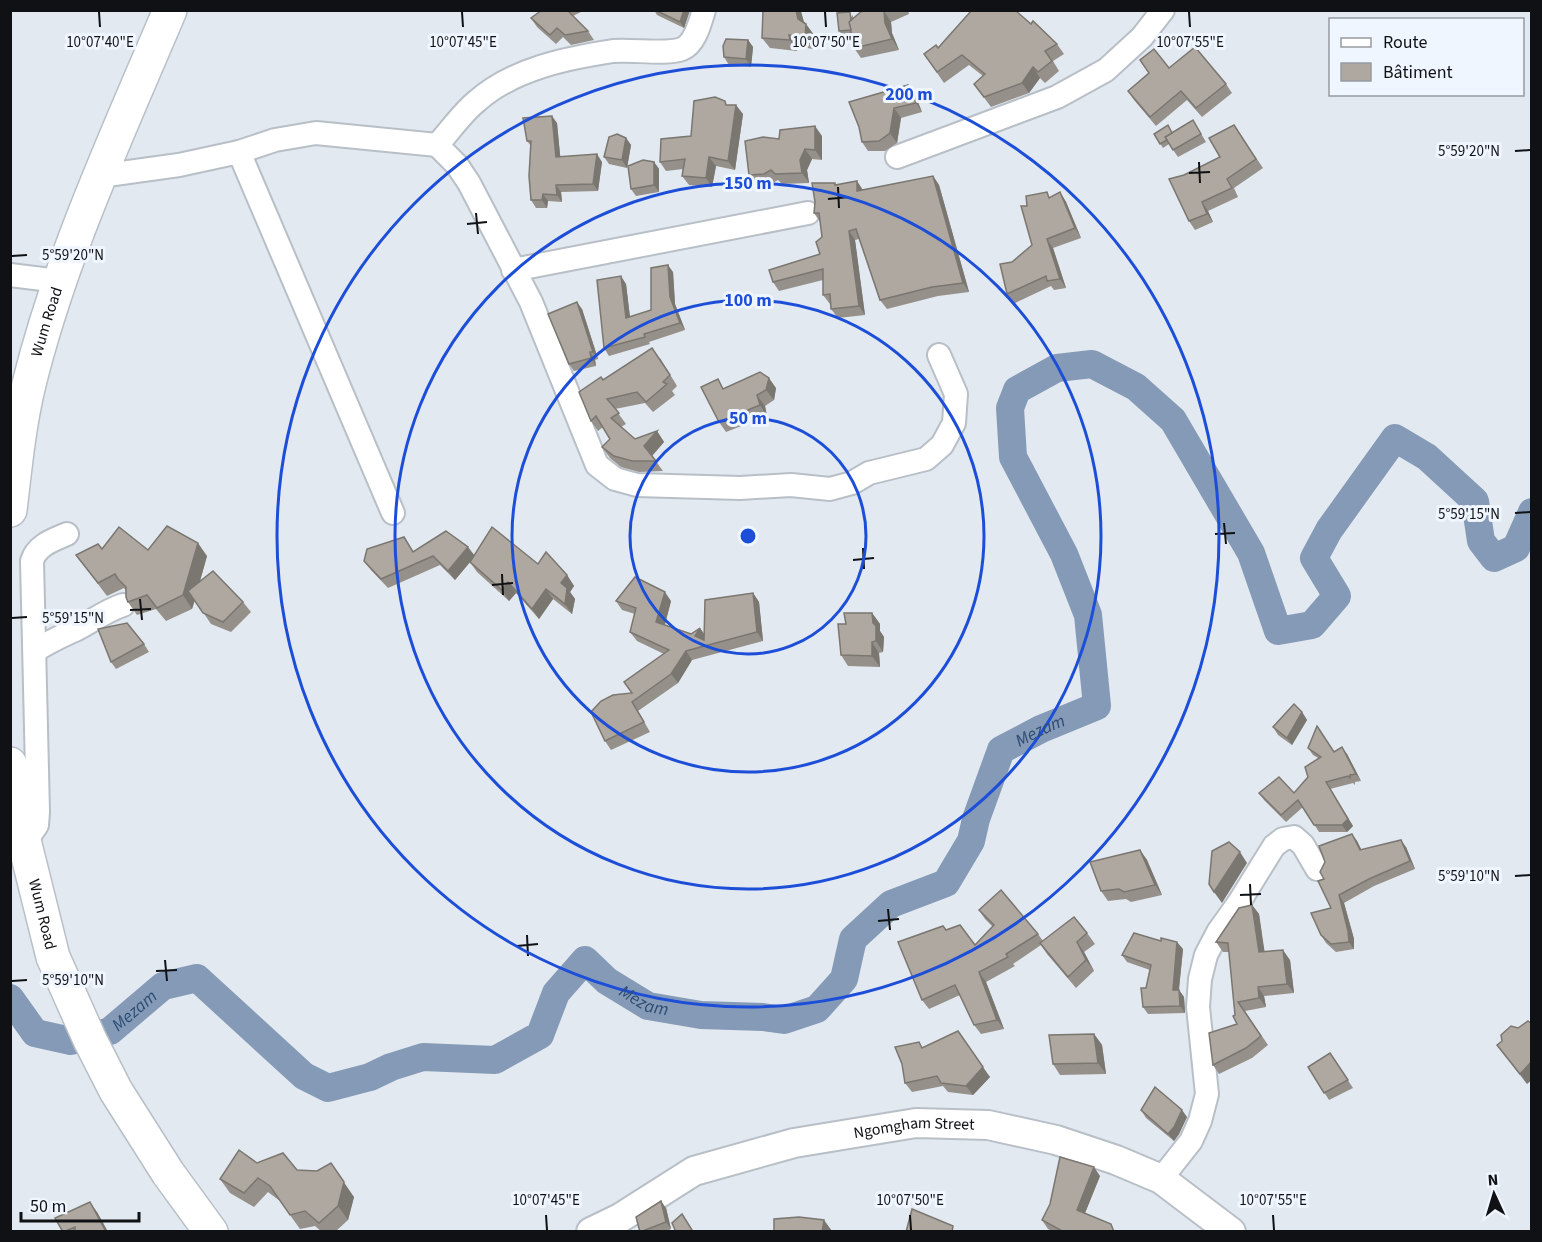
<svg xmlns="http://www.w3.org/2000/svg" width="1542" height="1242" font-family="'Source Sans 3',sans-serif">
<rect width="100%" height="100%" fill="#e2e9f1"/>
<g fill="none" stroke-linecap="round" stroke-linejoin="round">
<path stroke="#859ab6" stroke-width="28" id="s1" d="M10,998L35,1033L71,1041L110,1031L163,986L197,978L304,1076L328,1088L370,1077L391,1067L423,1057L495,1060L540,1035L556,993L585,960L607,981L648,1006L701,1015L763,1017L784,1020L817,1009L844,979L853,939L891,904L946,883L971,841L976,819L1001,750L1041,729L1097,706L1088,615L1064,554L1013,457L1010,408L1017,390L1057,368L1092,364L1136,387L1173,420L1251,553L1278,631L1312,625L1337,596L1314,558L1329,530L1395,438L1427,457L1475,501L1481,541L1494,558L1516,548L1532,512"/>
<defs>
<g id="minor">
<path d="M437,145C450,131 462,113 477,101C513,69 567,58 613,51C631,49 667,55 682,49C695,44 700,23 704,10"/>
<polyline points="239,152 393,513"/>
<polyline points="897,157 1057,97 1106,70 1142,37 1163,10"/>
<polyline points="100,176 179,165 239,152 275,140 316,133 437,145 457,165 469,183 531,302 597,465 615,479 637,485 740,488 791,485 830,489 852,483 869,473 926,459 942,445 954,423 956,394 939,355"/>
<polyline points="513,270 808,213"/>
<polyline points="10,275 59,281"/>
<path d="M35,651C48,642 62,636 77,629C93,621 105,611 123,605"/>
<path d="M24,844L37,825L38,812L32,561C37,545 53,540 67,534"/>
<polyline points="1161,1179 1191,1141 1200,1121 1207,1094 1198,1007 1200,979 1206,955 1218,932 1238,904 1274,846 1283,839 1294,837 1303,845 1317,869"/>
</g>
<g id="major">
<path id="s2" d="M591,1232L620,1218L694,1171L794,1143L916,1123L988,1125L1056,1140L1116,1160L1161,1179L1231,1232"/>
</g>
<g id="highway">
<path id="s3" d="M10,510C15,468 19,425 29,384C61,255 118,133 170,10"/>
<path id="s4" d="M10,764L16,808L53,957L90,1040L116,1091L168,1173L211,1232"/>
</g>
</defs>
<use href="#minor" stroke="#b8bfc7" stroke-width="26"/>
<use href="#major" stroke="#b8bfc7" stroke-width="32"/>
<use href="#highway" stroke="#b8bfc7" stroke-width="36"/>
<use href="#minor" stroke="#fff" stroke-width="22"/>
<use href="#major" stroke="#fff" stroke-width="28"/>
<use href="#highway" stroke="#fff" stroke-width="33"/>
</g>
<g fill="#96908a">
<polygon points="542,10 585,10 573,16 588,31 594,40 571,45 563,37 556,44 537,27 531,18"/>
<polygon points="654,10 690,10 684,28 657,15"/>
<polygon points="763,10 800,10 804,22 814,35 813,49 796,46 797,51 770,48 762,38"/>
<polygon points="863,10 908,10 909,14 891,22 892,33 899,50 861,58 854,48 852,34 842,34 839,31 853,15 853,19"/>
<polygon points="1031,24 1057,44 1064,54 1053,61 1059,71 1045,83 1040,78 1029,93 991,107 974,84 983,76 969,65 944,83 924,54 938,48"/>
<polygon points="748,40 753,47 751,67 729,65 724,57"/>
<polygon points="1140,60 1226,84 1232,93 1202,117 1187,100 1156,126 1134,100 1128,91 1149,73"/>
<polygon points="908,85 915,95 922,112 901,118 897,143 885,151 868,151 862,142"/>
<polygon points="728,105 743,114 735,170 716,166 712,187 689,185 682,176 683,169 666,171 660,162"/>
<polygon points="1193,120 1206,142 1178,157 1169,144 1163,148 1154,134 1172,132"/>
<polygon points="557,123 560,156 602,162 598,191 561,192 562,202 548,201 547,208 536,208 531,200 531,146 527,141"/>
<polygon points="1234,125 1263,168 1234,188 1238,197 1208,211 1213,222 1195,230 1189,221 1184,175 1220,157"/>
<polygon points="822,136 822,160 812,159 807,170 809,183 782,184 778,180 771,184 757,185 749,175 779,139"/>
<polygon points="626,138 631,145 627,168 609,164 604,157"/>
<polygon points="654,162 659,169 659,192 636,196 631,189"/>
<polygon points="933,176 939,185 969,292 938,296 887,309 880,300 859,239 855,240 865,315 838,318 831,309 831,304 830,304 823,295 823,280 779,291 773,282 820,254 822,237 820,222 814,213 837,185 863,190"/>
<polygon points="1060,192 1066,202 1081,238 1053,248 1066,288 1054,290 1051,286 1013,304 1007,294 1012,262 1032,245 1027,206 1050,197"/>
<polygon points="673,272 675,304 685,330 649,342 650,344 609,356 604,348 626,284 630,317 651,310"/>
<polygon points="582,309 598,359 595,360 596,366 574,371 569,364"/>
<polygon points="660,358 677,386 672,391 675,395 653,412 645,403 615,409 626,424 621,427 635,439 657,431 664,442 652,456 663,471 639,472 621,467 610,458 602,447 610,439 603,427 598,431 591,421 603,380"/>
<polygon points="724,388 776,388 774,400 765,406 767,416 726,432 719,422"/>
<polygon points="102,549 148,550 207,556 200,581 243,602 251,612 231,632 211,624 195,600 192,609 166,621 156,609 137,615 128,602 126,591 124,588 107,596 76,555"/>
<polygon points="414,551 474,555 538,564 567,575 574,586 570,592 575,599 572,614 553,599 539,619 516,593 509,601 477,572 470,562 471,561 455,580 440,565 388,588 371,570 364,561"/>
<polygon points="753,593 759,602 763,641 692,660 678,683 638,711 650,732 611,750 605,741 632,693 664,654 637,641 630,632 635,614 622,610 616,601 671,601 665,625 691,634 700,628 704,634"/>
<polygon points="872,613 880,624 880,631 884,637 883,652 879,653 880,667 848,666 841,655 846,624"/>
<polygon points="144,644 149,652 116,669 111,662"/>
<polygon points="1302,712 1307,720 1292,745 1278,735 1273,727"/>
<polygon points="1308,748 1347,754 1361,781 1355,782 1355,785 1353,783 1330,789 1353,826 1347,832 1319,832 1303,807 1286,822 1264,800 1259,793 1294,793 1308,777 1318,758 1313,755"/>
<polygon points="1352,834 1357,841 1361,849 1406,847 1415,869 1374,886 1344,903 1354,939 1354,949 1336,952 1326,943 1321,935 1331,908 1324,879"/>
<polygon points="1140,850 1147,860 1162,895 1131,902 1126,899 1108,901 1101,891"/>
<polygon points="1252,905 1259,914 1264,952 1290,960 1294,993 1264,996 1266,1007 1245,1011 1268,1045 1252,1058 1219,1074 1213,1065 1237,1024 1235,1015 1229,952 1223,952 1216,942"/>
<polygon points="979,910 1038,934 1043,941 1087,933 1095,944 1084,952 1094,971 1076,988 1047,954 1041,945 1013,964 1015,966 986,982 1004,1029 981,1034 974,1025 960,995 929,1009 922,1000 946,930 975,945 993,927 985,919"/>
<polygon points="1183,949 1179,990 1184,997 1185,1013 1148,1014 1143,1007 1150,970 1127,962 1122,955"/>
<polygon points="1094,1034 1102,1045 1106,1074 1060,1075 1053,1064"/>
<polygon points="1502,1041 1527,1084 1497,1045"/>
<polygon points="923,1047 990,1077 973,1095 948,1092 943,1086 912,1092 905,1083"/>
<polygon points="1330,1053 1353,1088 1329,1100 1308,1067"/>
<polygon points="1141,1110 1187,1117 1179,1134 1174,1141 1146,1118"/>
<polygon points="297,1170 354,1197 348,1220 335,1232 322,1232 315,1226 300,1229 280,1201 268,1192 254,1207 230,1193 220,1179"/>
<polygon points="1100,1176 1085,1213 1116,1232 1053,1232 1048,1229 1042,1220"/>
<polygon points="666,1208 671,1229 665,1232 640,1232"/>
<polygon points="97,1212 108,1232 63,1232"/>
</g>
<g fill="#7a7670">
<polygon points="684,10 690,10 684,28 680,22"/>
<polygon points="796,10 800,10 801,11 806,30 798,19"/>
<polygon points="884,11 891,22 892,33 899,50 892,39 885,23"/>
<polygon points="806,24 814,35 813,49 805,38"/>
<polygon points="789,35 796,46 797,51 790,40"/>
<polygon points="748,40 753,47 751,67 746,59"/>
<polygon points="1033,67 1040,78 1029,93 1022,83"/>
<polygon points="908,85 915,95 922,112 916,103"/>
<polygon points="736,105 743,114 735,170 728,161"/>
<polygon points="894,108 901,118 897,143 890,133"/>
<polygon points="552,116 557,123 561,164 556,157"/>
<polygon points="815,126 822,136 822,160 815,150"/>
<polygon points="626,138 631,145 627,168 622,160"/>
<polygon points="805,149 812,159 807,170 809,183 802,173 800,160"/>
<polygon points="597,154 602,162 598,191 593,184"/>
<polygon points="709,157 716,166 712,187 706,178"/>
<polygon points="654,162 659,169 659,192 654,185"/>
<polygon points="933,176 939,185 969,292 963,283"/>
<polygon points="857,181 863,190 857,191"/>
<polygon points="556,185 561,192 562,202 557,195"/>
<polygon points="1060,192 1066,202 1081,238 1075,228"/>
<polygon points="543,194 548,201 547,208 542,200"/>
<polygon points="1202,202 1208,211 1213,222 1207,214"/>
<polygon points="849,231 855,240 865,315 859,306"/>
<polygon points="1047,239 1053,248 1066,288 1060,279"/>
<polygon points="668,265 673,272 675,304 685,330 680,323 670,297"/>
<polygon points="621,276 626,284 631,326 626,318"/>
<polygon points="577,302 582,309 598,359 593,352"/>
<polygon points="590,352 595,360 596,366 591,358"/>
<polygon points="769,378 776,388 774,400 766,390"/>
<polygon points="757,395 765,406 767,416 760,405"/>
<polygon points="657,431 664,442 651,457 644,446"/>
<polygon points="198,543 207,556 192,609 183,595"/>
<polygon points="468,547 475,556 455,580 448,571"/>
<polygon points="567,575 574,586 570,592 575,599 572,614 565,604 561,583"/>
<polygon points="508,582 516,593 509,601 502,590"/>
<polygon points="546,589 553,599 539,619 532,609"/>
<polygon points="665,592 671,601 663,631 656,622"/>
<polygon points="753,593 759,602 763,641 757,632"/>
<polygon points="872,613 880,624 880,631 884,637 883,652 876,641"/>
<polygon points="700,628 706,637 701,645 695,636"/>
<polygon points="872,642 879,653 880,667 872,656"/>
<polygon points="686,651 692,660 678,683 671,674"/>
<polygon points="1302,712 1307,720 1292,745 1287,738"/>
<polygon points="1342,747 1347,754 1361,781 1356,774"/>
<polygon points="1326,782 1353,826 1347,832 1342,825"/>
<polygon points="1352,834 1357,841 1365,857 1360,850"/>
<polygon points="1401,840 1406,847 1415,869 1410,861"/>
<polygon points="1140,850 1147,860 1162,895 1155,885"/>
<polygon points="1240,852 1247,863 1222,903 1214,892"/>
<polygon points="1339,895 1344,903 1354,939 1354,949 1349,942"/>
<polygon points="1252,905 1259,914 1266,961 1259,952"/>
<polygon points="1077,942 1084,952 1094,971 1086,960"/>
<polygon points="1177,942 1183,949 1178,997 1173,990"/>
<polygon points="1283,950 1290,960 1294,993 1287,984"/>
<polygon points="979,972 986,982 1004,1029 997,1020"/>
<polygon points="1258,987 1264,996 1266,1007 1259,998"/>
<polygon points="1179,990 1184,997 1185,1013 1180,1006"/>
<polygon points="1094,1034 1102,1045 1106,1074 1098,1063"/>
<polygon points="1532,1061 1532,1080 1527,1084 1520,1074"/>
<polygon points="983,1067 990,1077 973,1095 966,1086"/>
<polygon points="1182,1110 1187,1117 1179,1134 1174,1141 1168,1134"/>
<polygon points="1094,1167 1100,1176 1083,1218 1077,1210"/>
<polygon points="341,1178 354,1197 348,1220 338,1206"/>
<polygon points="661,1201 666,1208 671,1229 666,1222"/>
<polygon points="90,1202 97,1212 108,1232 106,1232"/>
<polygon points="824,1220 832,1231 831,1232 822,1232"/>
</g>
<g fill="#afa8a0" stroke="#7a7670" stroke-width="1.5">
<polygon points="542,10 567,10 588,31 565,35 557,28 550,35 531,18"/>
<polygon points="655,10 684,10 680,22"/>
<polygon points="763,10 796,10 798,19 806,24 805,38 789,35 790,40 762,38"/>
<polygon points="863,10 886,10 884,11 885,23 892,39 854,48 849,22"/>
<polygon points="972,10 1015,10 1031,24 1033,21 1057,44 1045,51 1052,61 1038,72 1033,67 1022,83 984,97 974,84 985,74 962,55 937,72 924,54 936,45 938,48"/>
<polygon points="850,12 851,20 849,22 851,30 839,31 837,13"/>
<polygon points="726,39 748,40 746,59 724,57 723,46"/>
<polygon points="1195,47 1226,84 1196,108 1181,91 1150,117 1128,91 1149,73 1140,60 1154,49 1169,68"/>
<polygon points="908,85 916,103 894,108 890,133 879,141 862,142 859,127 849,102"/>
<polygon points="715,97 725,101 726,105 736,105 728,161 709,157 706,178 682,176 685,159 660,162 661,139 691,136 694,101"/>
<polygon points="552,116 556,157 597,154 593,184 556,185 557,195 543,194 542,200 531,200 529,176 531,141 527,141 523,118"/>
<polygon points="1193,120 1201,134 1173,150 1165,137"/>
<polygon points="1168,125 1172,133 1165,137 1167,140 1160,144 1154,134"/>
<polygon points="1234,125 1256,159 1227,179 1232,188 1202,202 1207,214 1189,221 1169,179 1184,175 1220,157 1209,138"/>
<polygon points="815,126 815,150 805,149 800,160 802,173 775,174 771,170 764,174 749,175 745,141 763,137 779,139 780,130"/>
<polygon points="617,134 626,138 622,160 604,157 609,137"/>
<polygon points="643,160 654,162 654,185 631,189 628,166"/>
<polygon points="933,176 963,283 932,287 880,300 856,229 849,231 859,306 831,309 830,294 823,295 823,269 773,282 769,270 820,254 816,242 822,237 819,213 814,213 815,202 812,183 835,183 835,185 857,181 857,191"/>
<polygon points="1047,192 1049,198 1060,192 1075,228 1047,239 1060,279 1047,281 1046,276 1007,294 1000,264 1012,262 1032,245 1021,206 1027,206 1026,196"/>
<polygon points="668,265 670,297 680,323 644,334 645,337 604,348 597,280 621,276 626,318 651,310 651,268"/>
<polygon points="577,302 593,352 590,352 591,358 569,364 548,314"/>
<polygon points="652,348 670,375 663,382 667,384 646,402 637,392 607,399 619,413 611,418 635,439 657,431 644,446 656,461 632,461 614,456 602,447 610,439 596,416 591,421 579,392 601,377 603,380"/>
<polygon points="760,372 769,378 766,390 757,395 760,405 719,422 701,387 718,379 723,389"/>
<polygon points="167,526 198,543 183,595 157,608 147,595 128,602 126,597 126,587 118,579 115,574 98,583 76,555 98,544 102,549 119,527 148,550"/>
<polygon points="492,527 538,564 546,552 567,575 561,583 567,588 565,604 546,589 532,609 508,582 502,590 470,562"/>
<polygon points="446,531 468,547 448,571 433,556 381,579 364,561 367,549 404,537 413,552"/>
<polygon points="213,571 243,602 223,622 203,613 188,591"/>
<polygon points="635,577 665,592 656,622 691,634 700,628 695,636 704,640 705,600 753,593 757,632 686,651 671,674 632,702 644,722 605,741 591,712 601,701 613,695 632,693 624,682 669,650 630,632 636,608 616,601"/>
<polygon points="844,613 872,613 873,623 876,626 876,641 872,642 872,656 841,655 838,624 846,624"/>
<polygon points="127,623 144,644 111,662 98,629"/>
<polygon points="1294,704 1302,712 1287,738 1273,727"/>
<polygon points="1317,726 1334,752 1342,747 1356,774 1350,775 1350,778 1348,776 1326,782 1348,819 1342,825 1314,825 1298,800 1281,815 1259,793 1279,777 1294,793 1308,777 1305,767 1321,757 1308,748"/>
<polygon points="1352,834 1360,850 1401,840 1410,861 1369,879 1339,895 1348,931 1349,942 1331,944 1321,935 1311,913 1331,908 1318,881 1324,879 1320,872 1325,862 1319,846"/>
<polygon points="1229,842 1240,852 1214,892 1209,884 1212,851"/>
<polygon points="1140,850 1155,885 1124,892 1119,889 1101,891 1090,862"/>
<polygon points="1001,890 1038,934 1006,954 1008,957 979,972 997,1020 974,1025 955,985 922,1000 898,942 943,926 946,930 960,925 975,945 994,925 979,910"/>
<polygon points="1252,905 1259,952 1283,950 1287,984 1258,987 1259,998 1238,1002 1261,1036 1246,1048 1213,1065 1209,1033 1237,1024 1233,1016 1235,1015 1228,943 1216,942 1239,908"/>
<polygon points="1074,917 1087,933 1077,942 1086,960 1068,977 1040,943"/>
<polygon points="1134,933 1161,941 1161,938 1177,942 1173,990 1179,990 1180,1006 1143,1007 1141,988 1146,988 1151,965 1122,955"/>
<polygon points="1528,1021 1532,1024 1532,1061 1520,1074 1497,1045 1502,1041 1501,1035 1511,1026 1518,1028"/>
<polygon points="958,1031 983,1067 966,1086 941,1083 937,1076 905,1083 902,1064 895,1047 919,1042 922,1048"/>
<polygon points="1094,1034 1098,1063 1053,1064 1049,1035"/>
<polygon points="1330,1053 1348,1080 1324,1093 1308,1067"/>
<polygon points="1155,1087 1182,1110 1174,1127 1168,1134 1141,1110"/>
<polygon points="239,1150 257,1163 283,1153 297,1170 317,1171 331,1163 344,1182 338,1206 319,1223 305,1211 290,1215 270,1186 258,1178 244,1193 220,1179"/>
<polygon points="1060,1157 1094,1167 1077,1210 1111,1224 1114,1232 1064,1232 1042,1220 1050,1204"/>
<polygon points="661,1201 666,1222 640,1232 636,1217"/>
<polygon points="90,1202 106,1232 75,1232 75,1227 63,1232 55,1218"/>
<polygon points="912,1209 953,1226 952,1232 906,1232"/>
<polygon points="682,1214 692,1230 688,1232 676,1232 672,1223"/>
<polygon points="799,1217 824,1220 822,1232 774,1232 774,1219"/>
</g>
<path fill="none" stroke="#0f1114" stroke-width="2" d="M99,12L100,27M462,12L463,27M825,12L826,27M1189,12L1190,27M1515,151L1530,150M1199,162L1200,183M1189,173L1210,172M838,187L839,208M828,199L849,197M476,213L478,234M467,224L487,222M12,256L27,255M1515,513L1530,512M1224,523L1226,544M1215,534L1235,533M863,548L864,569M853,560L874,558M502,574L503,595M492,585L513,583M140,599L142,620M130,610L151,609M12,618L27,617M1515,876L1530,875M1250,884L1251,905M1240,895L1261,894M888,909L890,930M878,921L899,919M527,935L528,956M517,946L538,944M165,960L167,981M156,971L177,970M12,981L27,980M546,1215L547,1230M910,1215L911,1230M1273,1215L1274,1230"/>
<g fill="none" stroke="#1d4ed8" stroke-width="3">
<circle cx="748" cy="536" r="118"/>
<circle cx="748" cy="536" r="236"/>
<circle cx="748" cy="536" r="353"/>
<circle cx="748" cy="536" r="471"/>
</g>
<g text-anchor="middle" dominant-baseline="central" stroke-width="6" stroke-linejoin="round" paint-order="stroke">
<g font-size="16" fill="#0f1114" stroke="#f0f6ff">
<text stroke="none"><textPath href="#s3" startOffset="192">Wum Road</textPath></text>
<text stroke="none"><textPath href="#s4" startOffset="154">Wum Road</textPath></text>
<text stroke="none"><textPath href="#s2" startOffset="345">Ngomgham Street</textPath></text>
</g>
<g font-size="18" font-style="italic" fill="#2d4d75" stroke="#f0f6ff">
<text stroke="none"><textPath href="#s1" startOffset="1340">Mezam</textPath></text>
<text stroke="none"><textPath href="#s1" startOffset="782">Mezam</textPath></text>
<text stroke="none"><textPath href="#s1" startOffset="152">Mezam</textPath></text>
</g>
</g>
<g font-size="15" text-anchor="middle" fill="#0f1114" stroke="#f0f6ff" stroke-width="6" stroke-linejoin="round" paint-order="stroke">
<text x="100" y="47">10°07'40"E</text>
<text x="463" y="47">10°07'45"E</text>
<text x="826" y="47">10°07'50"E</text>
<text x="1190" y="47">10°07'55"E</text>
<text x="1469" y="156">5°59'20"N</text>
<text x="73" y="260">5°59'20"N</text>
<text x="1469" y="519">5°59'15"N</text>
<text x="73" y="623">5°59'15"N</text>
<text x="1469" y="881">5°59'10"N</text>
<text x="73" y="985">5°59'10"N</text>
<text x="546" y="1205">10°07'45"E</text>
<text x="910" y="1205">10°07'50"E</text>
<text x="1273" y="1205">10°07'55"E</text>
</g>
<circle cx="748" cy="536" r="9" fill="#1d4ed8" stroke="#f0f6ff" stroke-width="3"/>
<g font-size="18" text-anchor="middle" font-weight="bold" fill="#1d4ed8" stroke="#f0f6ff" stroke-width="6" stroke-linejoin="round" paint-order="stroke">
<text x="909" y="100">200 m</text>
<text x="748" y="189">150 m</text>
<text x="748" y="306">100 m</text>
<text x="748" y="424">50 m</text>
</g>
<rect width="1542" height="1242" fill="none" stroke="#0f1114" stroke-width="24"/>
<rect x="1329" y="18" width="195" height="78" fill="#f0f6ff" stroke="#969aa1" stroke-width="1.5"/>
<rect x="1341" y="38" width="30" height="9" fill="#ffffff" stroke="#969aa1" stroke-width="1.5"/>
<text x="1383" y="48" font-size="18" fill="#0f1114">Route</text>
<rect x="1341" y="63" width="30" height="18" fill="#afa8a0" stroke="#969aa1" stroke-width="1.5"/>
<text x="1383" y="78" font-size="18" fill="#0f1114">Bâtiment</text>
<g transform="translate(1494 1194) rotate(356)" stroke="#f0f6ff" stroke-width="4.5" paint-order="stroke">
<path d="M0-4.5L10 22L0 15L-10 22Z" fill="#0f1114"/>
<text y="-9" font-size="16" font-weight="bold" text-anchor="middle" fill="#0f1114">N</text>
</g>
<path d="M21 1212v9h118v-9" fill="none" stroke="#0f1114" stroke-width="3"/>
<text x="30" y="1212" font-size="18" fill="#0f1114" stroke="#f0f6ff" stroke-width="4.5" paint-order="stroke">50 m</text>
</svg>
